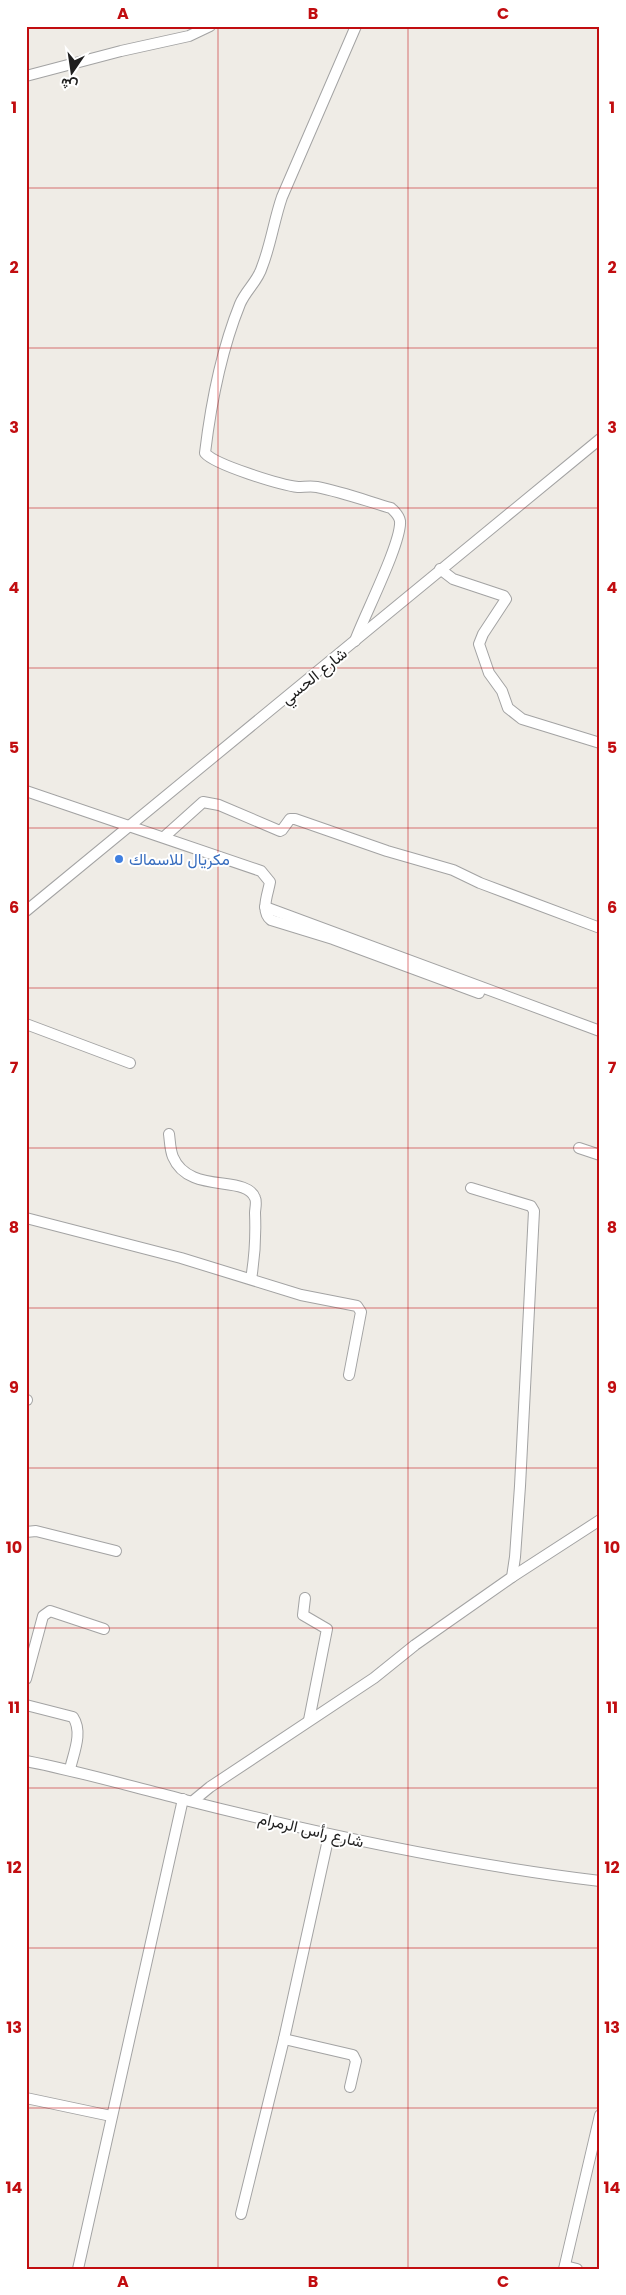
<svg xmlns="http://www.w3.org/2000/svg" width="626" height="2295" font-family="Poppins,Vazirmatn,sans-serif">
<rect width="100%" height="100%" fill="#efece6"/>
<g fill="none" stroke-linecap="round" stroke-linejoin="round">
<defs>
<g id="minor">
<polyline points="26,76 121,51 189,36 210,26"/>
<polyline points="440,569 453,579 504,596 506,599 483,634 479,644 489,673 502,691 508,708 522,719 600,743"/>
<path d="M355,641C364,616 402,542 400,521C399,515 395,512 391,508C367,501 342,492 317,487C311,486 304,487 298,487C281,485 215,465 205,453C211,403 221,351 240,304C246,290 258,281 262,267C271,244 274,220 282,197L356,26"/>
<path d="M26,791L261,871L270,882C268,894 260,911 271,920L333,939L479,993"/>
<polyline points="164,837 203,802 219,805 280,831 282,830 290,819 295,819 387,851 453,870 480,883 600,928"/>
<polyline points="265,907 600,1031"/>
<polyline points="26,911 600,439"/>
<polyline points="26,1024 130,1063"/>
<path d="M169,1134C170,1141 170,1150 173,1157C189,1195 246,1174 255,1198C257,1202 255,1209 255,1213C256,1236 255,1256 251,1279"/>
<polyline points="579,1148 600,1155"/>
<polyline points="26,1218 181,1258 301,1295 357,1306 361,1312 349,1375"/>
<polyline points="26,1400 27,1400"/>
<polyline points="26,1532 36,1531 116,1551"/>
<polyline points="512,1577 600,1520"/>
<polyline points="305,1598 303,1615 327,1629 309,1720"/>
<polyline points="26,1679 43,1616 50,1611 104,1629"/>
<path d="M26,1705L73,1717C83,1732 74,1752 70,1769"/>
<path d="M26,1761C78,1771 129,1786 181,1799C319,1834 458,1864 600,1881"/>
<polyline points="193,1801 210,1787 374,1678 415,1645 512,1577 515,1557 520,1486 534,1211 531,1206 471,1188"/>
<polyline points="284,2039 353,2055 356,2061 350,2087"/>
<polyline points="26,2098 111,2116"/>
<polyline points="241,2214 284,2039 329,1835"/>
<polyline points="565,2266 577,2269"/>
<polyline points="78,2269 183,1799"/>
<polyline points="564,2269 600,2115"/>
</g>
</defs>
<use href="#minor" stroke="#a3a3a3" stroke-width="12"/>
<use href="#minor" stroke="#fff" stroke-width="10"/>
</g>
<path fill="none" stroke="#c10d10" stroke-width="1" stroke-opacity="0.55" d="M218,26V2269M408,26V2269M26,188H600M26,348H600M26,508H600M26,668H600M26,828H600M26,988H600M26,1148H600M26,1308H600M26,1468H600M26,1628H600M26,1788H600M26,1948H600M26,2108H600"/>
<circle fill="#3f7fe0" stroke="#fff" stroke-width="2" cx="119" cy="859" r="5"/>
<g text-anchor="middle" dominant-baseline="central" stroke-width="4" stroke-linejoin="round" paint-order="stroke">
<g font-size="16" fill="#1f1f1f" stroke="#fff">
<text transform="translate(314 676) rotate(-39)">شارع الحسي</text>
<text transform="translate(311 1830) rotate(13)">شارع رأس الرمرام</text>
</g>
<g font-size="16" fill="#366cbe" stroke="#fff" text-anchor="start">
<text x="129" y="859">مكريال للاسماك</text>
</g>
</g>
<rect width="626" height="2295" fill="none" stroke="#ffffff" stroke-width="55"/>
<g transform="translate(72 72) rotate(193)" stroke="#ffffff" stroke-width="4" paint-order="stroke">
<path d="M0-4L9 19L0 12L-9 19Z" fill="#1f1f1f"/>
<text y="-8" font-size="14" font-weight="bold" text-anchor="middle" fill="#1f1f1f">ش</text>
</g>
<rect x="28" y="28" width="570" height="2240" fill="none" stroke="#c10d10" stroke-width="2"/>
<g font-size="16" text-anchor="middle" font-weight="bold" fill="#c10d10">
<text x="123" y="19">A</text>
<text x="313" y="19">B</text>
<text x="503" y="19">C</text>
<text x="14" y="113">1</text>
<text x="612" y="113">1</text>
<text x="14" y="273">2</text>
<text x="612" y="273">2</text>
<text x="14" y="433">3</text>
<text x="612" y="433">3</text>
<text x="14" y="593">4</text>
<text x="612" y="593">4</text>
<text x="14" y="753">5</text>
<text x="612" y="753">5</text>
<text x="14" y="913">6</text>
<text x="612" y="913">6</text>
<text x="14" y="1073">7</text>
<text x="612" y="1073">7</text>
<text x="14" y="1233">8</text>
<text x="612" y="1233">8</text>
<text x="14" y="1393">9</text>
<text x="612" y="1393">9</text>
<text x="14" y="1553">10</text>
<text x="612" y="1553">10</text>
<text x="14" y="1713">11</text>
<text x="612" y="1713">11</text>
<text x="14" y="1873">12</text>
<text x="612" y="1873">12</text>
<text x="14" y="2033">13</text>
<text x="612" y="2033">13</text>
<text x="14" y="2193">14</text>
<text x="612" y="2193">14</text>
<text x="123" y="2287">A</text>
<text x="313" y="2287">B</text>
<text x="503" y="2287">C</text>
</g>
</svg>
